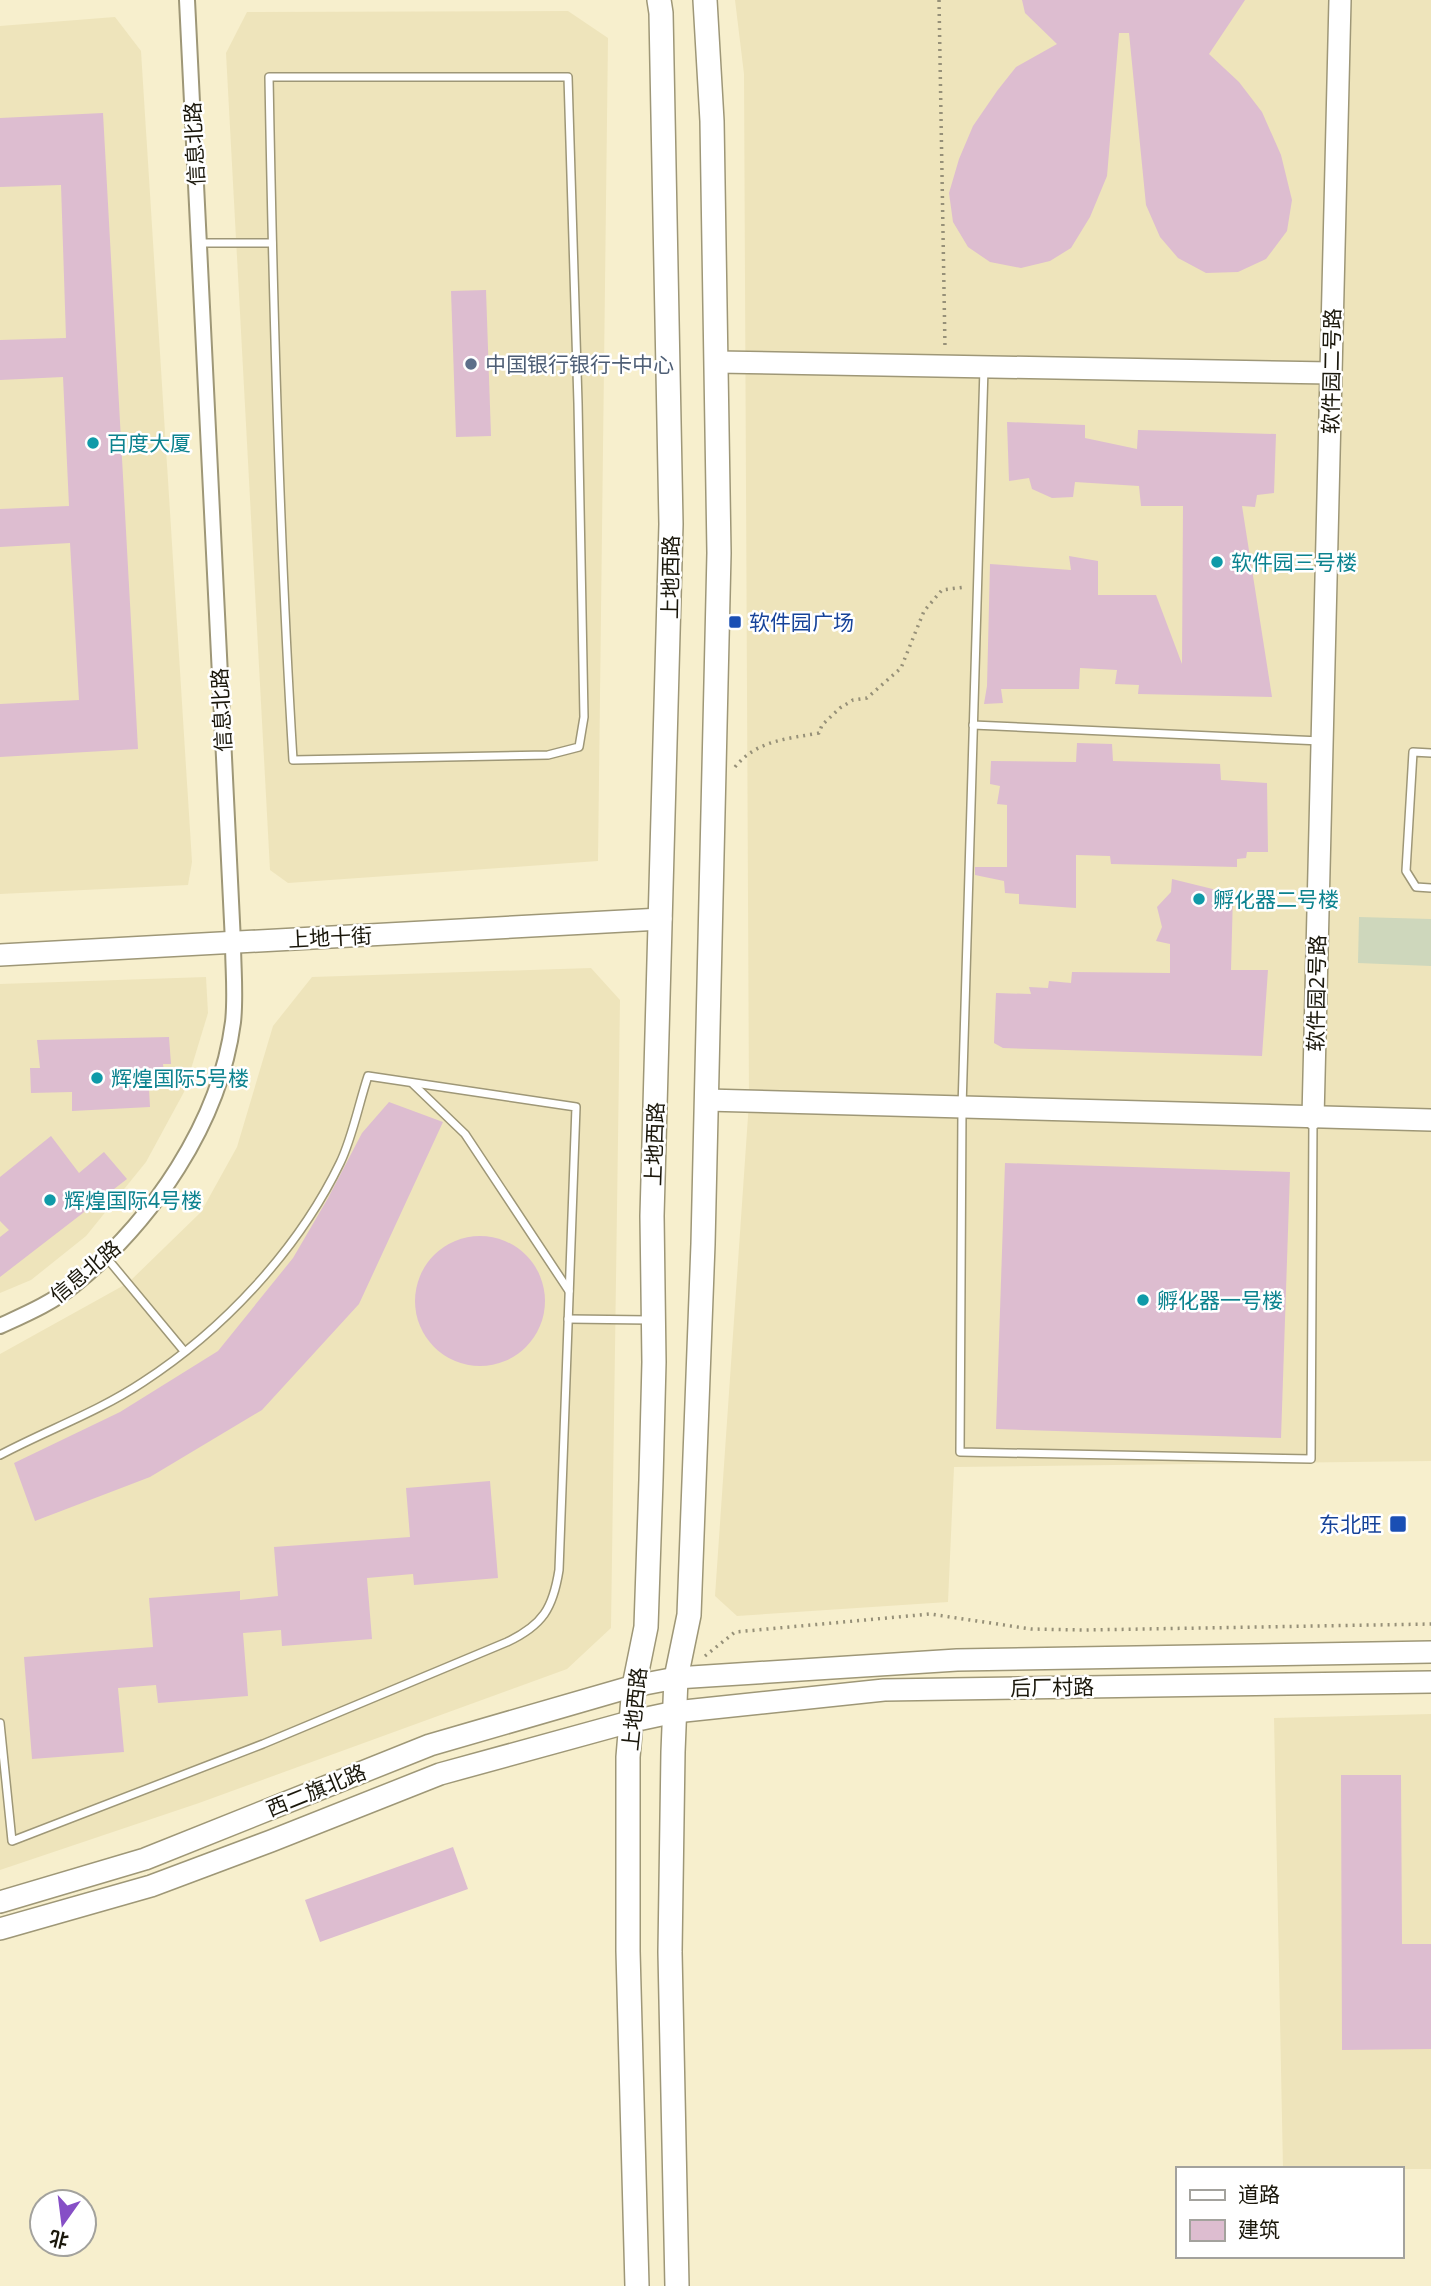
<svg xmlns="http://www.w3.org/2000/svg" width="1431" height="2286" font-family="'Noto Sans','Noto Sans SC',sans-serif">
<rect width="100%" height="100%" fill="#f7efcd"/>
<g fill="#eee4bb">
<polygon points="735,0 1431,0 1431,1461 954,1467 948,1602 737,1616 715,1596 749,1102 744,74"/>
<polygon points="568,11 608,38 598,861 288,883 270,870 226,53 247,12"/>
<polygon points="115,17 141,51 192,862 188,885 0,894 0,26"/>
<polygon points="591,968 620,1000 611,1628 567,1669 199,1803 0,1870 0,1354 128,1283 201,1212 237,1147 273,1026 312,977"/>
<polygon points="206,977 208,1013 184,1092 146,1162 86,1236 31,1280 0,1293 0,984"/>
<polygon points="1431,1714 1431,2169 1283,2169 1274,1718"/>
</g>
<polygon fill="#ced7bc" points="1359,917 1431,919 1431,966 1358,963"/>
<g fill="#ddbdd0">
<polygon points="1022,0 1245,0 1209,54 1239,82 1262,112 1281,155 1292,200 1287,231 1266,259 1238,272 1206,273 1178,258 1160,237 1146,205 1129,33 1119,33 1107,176 1090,217 1071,248 1050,261 1021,268 990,262 968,247 953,222 949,193 959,159 973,126 997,91 1016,67 1057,44 1025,13"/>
<polygon points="103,113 138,749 0,757 0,704 79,700 70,543 0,547 0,509 69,506 63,377 0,380 0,340 66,338 61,185 0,187 0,118"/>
<polygon points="486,290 491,436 456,437 451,291"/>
<polygon points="1007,422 1085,425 1085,438 1137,449 1138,430 1276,434 1274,493 1257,495 1255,507 1242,506 1272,697 1138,694 1139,685 1115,684 1117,670 1080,668 1079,689 1001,689 1003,703 984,704 987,686 990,564 1071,570 1069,556 1098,561 1098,595 1156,595 1182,664 1183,506 1141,506 1139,486 1075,482 1073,497 1052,498 1032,489 1029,478 1009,481"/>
<polygon points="1077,743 1112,744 1113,761 1220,764 1221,780 1267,783 1268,852 1247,852 1246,858 1237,859 1237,867 1111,864 1110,856 1076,855 1076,908 1019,904 1019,894 1005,893 1004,881 975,875 975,867 1007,867 1007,805 997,804 1000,786 990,784 991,761 1076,762"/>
<polygon points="1172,879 1233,894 1231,970 1268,970 1262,1056 1003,1048 994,1043 996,993 1031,994 1029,987 1048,988 1049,981 1071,983 1072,972 1170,973 1170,944 1156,941 1162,927 1157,907 1171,892"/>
<polygon points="169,1037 171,1064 163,1064 166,1088 149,1089 150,1107 72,1111 72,1092 31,1093 30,1068 40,1068 37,1040"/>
<polygon points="389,1102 443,1122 359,1304 262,1410 150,1477 35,1521 14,1463 120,1412 218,1351 293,1258 328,1198 362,1133"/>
<polygon points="51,1136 79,1173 104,1152 127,1179 0,1277 0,1237 9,1230 0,1221 0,1177"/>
<polygon points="1005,1163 1290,1172 1281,1438 996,1429"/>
<circle cx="480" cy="1301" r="65"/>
<polygon points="490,1481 498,1578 414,1585 413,1574 367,1578 372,1639 282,1646 281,1630 243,1633 248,1696 158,1703 156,1685 118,1688 124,1752 32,1759 24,1657 153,1647 149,1598 240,1591 240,1600 278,1596 274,1547 410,1537 406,1488"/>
<polygon points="1341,1775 1401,1775 1402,1944 1431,1944 1431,2049 1342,2050"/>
<polygon points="453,1847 468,1889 320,1942 305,1900"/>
</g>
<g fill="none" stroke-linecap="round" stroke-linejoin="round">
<defs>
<g id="lane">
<path d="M269,77H568L578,403L584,717L579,747L548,755L293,760C279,533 273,305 269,77Z"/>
<polyline points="199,243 272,243"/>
<polyline points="984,368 962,1108 960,1452 1311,1459 1313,1120"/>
<polyline points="973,725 1321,741"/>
<polyline points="1431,753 1413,752 1406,871 1416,887 1431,888"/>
<polyline points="413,1084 465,1134 569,1291"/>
<polyline points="106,1257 184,1351"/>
<polyline points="568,1319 649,1320"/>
<path d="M0,1455C47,1430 98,1412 143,1382C223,1330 298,1250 340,1163C352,1139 359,1103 368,1076L576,1107L559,1570C553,1608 543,1625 507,1642L263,1744L12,1841L0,1723"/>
</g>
<path id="street" d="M0,1326C26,1314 52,1303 74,1285C152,1222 220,1123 233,1022C236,996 233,968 233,942L187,0"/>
<g id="secondary">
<polyline points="717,362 1331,373"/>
<polyline points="0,955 661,919"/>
<polyline points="706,1100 1431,1120"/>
<polyline points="1313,1118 1340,0"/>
<polyline points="0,1902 145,1859 430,1745 634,1686 676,1678 957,1660 1431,1652"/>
<polyline points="0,1929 151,1886 271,1841 440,1774 633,1721 675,1712 884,1690 1431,1682"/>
</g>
<g id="primary">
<polyline points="637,2286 628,1951 628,1757 634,1686 646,1627 651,1480 654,1362 652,1216 671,524 661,13 659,0"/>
<polyline points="677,2286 670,1952 673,1752 676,1678 689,1615 703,1244 719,553 712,121 705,0"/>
</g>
</defs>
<use href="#lane" stroke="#9e9777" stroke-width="10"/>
<use href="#street" stroke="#9e9777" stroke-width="18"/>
<use href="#secondary" stroke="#9e9777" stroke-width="24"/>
<use href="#primary" stroke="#9e9777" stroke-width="26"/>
<g stroke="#969078" stroke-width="3.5" stroke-dasharray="2 5" stroke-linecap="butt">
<polyline points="939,0 945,348"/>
<path d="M735,767C757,740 787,739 819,733L822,725L840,708L853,700L867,698L901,668L924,611L942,590L965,587"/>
<polyline points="705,1656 735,1632 930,1614 1031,1629 1086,1630 1431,1624"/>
</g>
<use href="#lane" stroke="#fff" stroke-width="7"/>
<use href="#street" stroke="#fff" stroke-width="14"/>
<use href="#secondary" stroke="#fff" stroke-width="21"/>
<use href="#primary" stroke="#fff" stroke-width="23"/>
</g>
<circle fill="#5c6f8a" stroke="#fff" stroke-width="2.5" cx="471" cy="364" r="7"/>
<g fill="#0f9aa8" stroke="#fff" stroke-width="2.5">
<circle cx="93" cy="443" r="7"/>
<circle cx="1217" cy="562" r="7"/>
<circle cx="1199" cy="899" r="7"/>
<circle cx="97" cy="1078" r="7"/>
<circle cx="50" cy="1200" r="7"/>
<circle cx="1143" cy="1300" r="7"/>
</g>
<g fill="#1a4fb4" stroke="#fff" stroke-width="2.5">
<rect x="728" y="615" width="14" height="14" rx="3.5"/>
<rect x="1389" y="1515" width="18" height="18" rx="3.5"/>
</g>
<g text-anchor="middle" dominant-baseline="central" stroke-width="5" stroke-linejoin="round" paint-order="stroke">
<g font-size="21" fill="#1a170b" stroke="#fff">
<text transform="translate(194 144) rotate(-93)">信息北路</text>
<text transform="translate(1331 371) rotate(-89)">软件园二号路</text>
<text transform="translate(670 577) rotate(-89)">上地西路</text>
<text transform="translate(221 710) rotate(-93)">信息北路</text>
<text transform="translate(330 937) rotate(-3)">上地十街</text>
<text transform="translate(1316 993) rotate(-89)">软件园2号路</text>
<text transform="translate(654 1144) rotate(-88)">上地西路</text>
<text transform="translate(85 1271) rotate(-40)">信息北路</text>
<text transform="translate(1052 1687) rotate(-1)">后厂村路</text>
<text transform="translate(634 1709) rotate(-84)">上地西路</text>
<text transform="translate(316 1790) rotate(-22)">西二旗北路</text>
</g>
<g font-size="21" fill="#4e5e75" stroke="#fff" text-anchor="start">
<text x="485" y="364">中国银行银行卡中心</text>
</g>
<g font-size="21" fill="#0d838f" stroke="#fff" text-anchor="start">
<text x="107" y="443">百度大厦</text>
<text x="1231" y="562">软件园三号楼</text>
<text x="1213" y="899">孵化器二号楼</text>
<text x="111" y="1078">辉煌国际5号楼</text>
<text x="64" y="1200">辉煌国际4号楼</text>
<text x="1157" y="1300">孵化器一号楼</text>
</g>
<g font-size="21" fill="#164399" stroke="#fff" text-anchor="start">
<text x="749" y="622">软件园广场</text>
<text x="1382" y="1524" text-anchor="end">东北旺</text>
</g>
</g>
<rect x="1176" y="2167" width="228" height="91" fill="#ffffff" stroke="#a3a29d" stroke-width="2"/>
<rect x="1190" y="2190" width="35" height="10" fill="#ffffff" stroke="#a3a29d" stroke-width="2"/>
<text x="1238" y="2202" font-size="21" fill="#1a170b">道路</text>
<rect x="1190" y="2220" width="35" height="21" fill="#ddbdd0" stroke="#a3a29d" stroke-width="2"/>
<text x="1238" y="2237" font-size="21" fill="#1a170b">建筑</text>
<g transform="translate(63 2223) rotate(194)"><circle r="33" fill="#ffffff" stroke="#a3a29d" stroke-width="2"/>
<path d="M0-5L12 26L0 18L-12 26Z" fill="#864fc6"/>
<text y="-10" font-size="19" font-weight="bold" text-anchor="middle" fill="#1a170b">北</text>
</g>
</svg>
